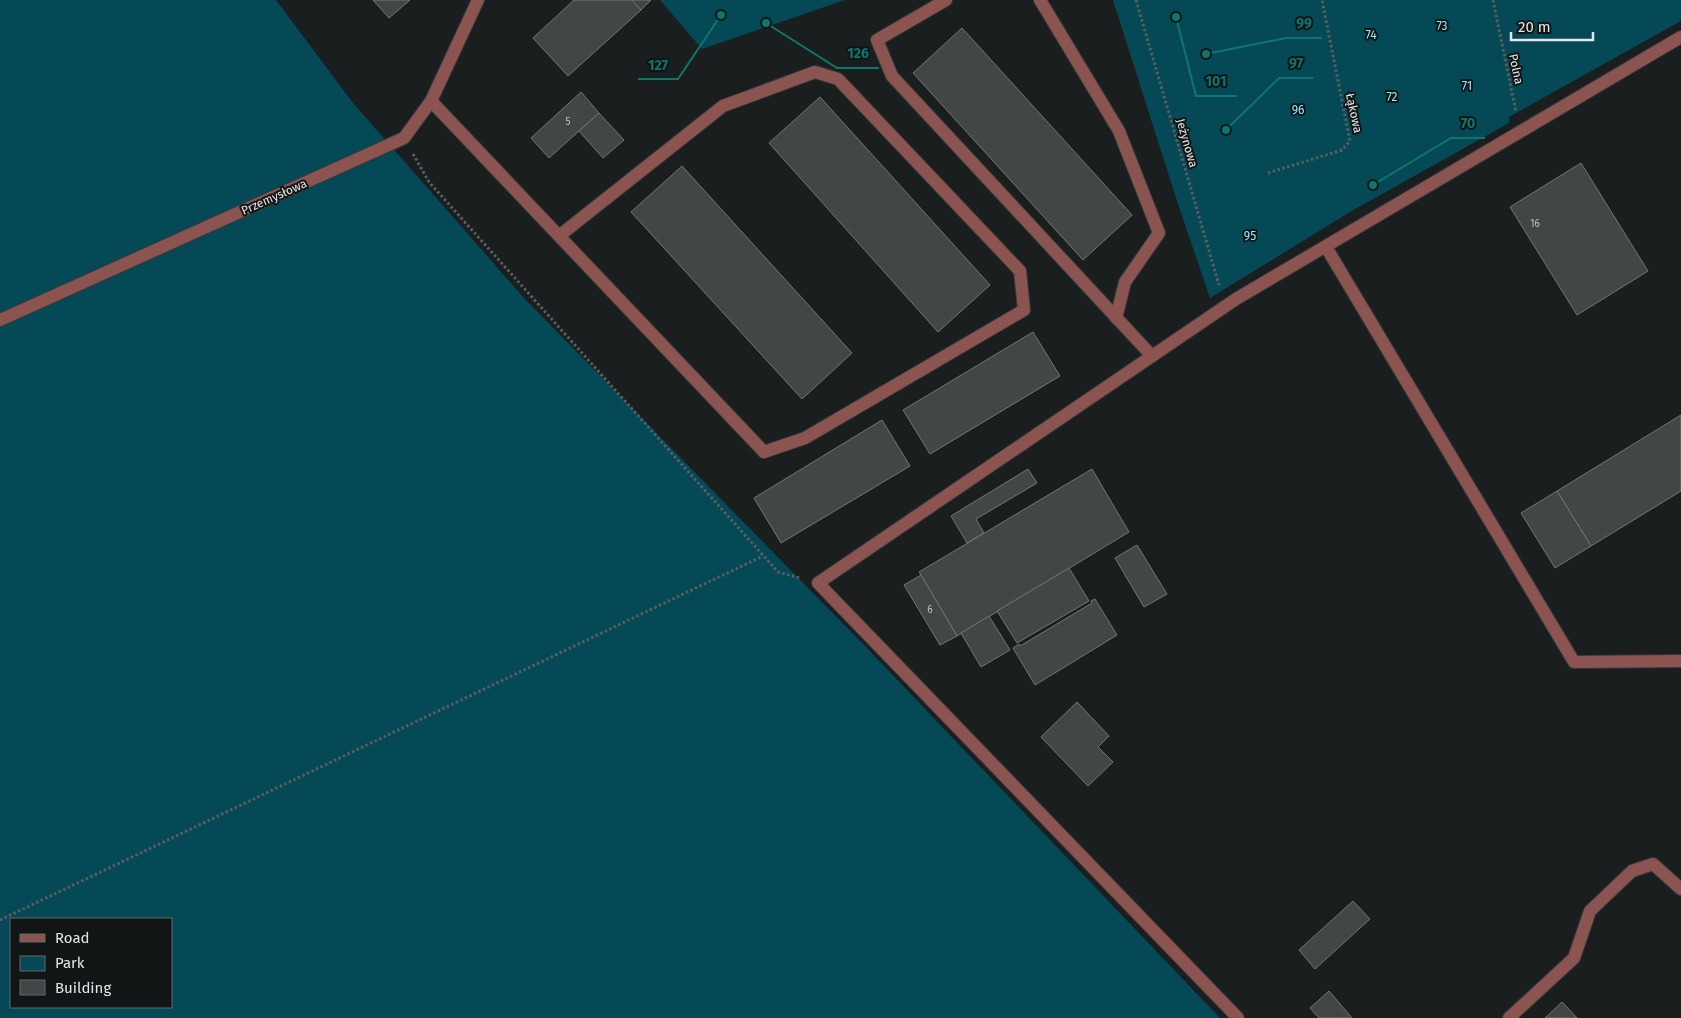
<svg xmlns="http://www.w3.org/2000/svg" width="1681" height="1018" font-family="'Fira Sans',sans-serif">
<rect width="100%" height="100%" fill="#1b1e1e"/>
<g fill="#054956" fill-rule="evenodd">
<path d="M0,0H276L353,103L524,298L864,645L1220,1018H0ZM11,919H171V1007H11Z"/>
<polygon points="660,0 845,0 702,49"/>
<polygon points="1113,0 1681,0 1681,21 1516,113 1509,117 1509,123 1350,212 1210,298 1178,204"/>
</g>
<g fill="#434647" stroke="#737677">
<polygon points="373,0 410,0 389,18"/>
<polygon points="574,0 632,0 641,10 568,76 533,38"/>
<polygon points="632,0 651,0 641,10"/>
<polygon points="962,28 1132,215 1083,260 913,73"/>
<polygon points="581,92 599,113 549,158 531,138"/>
<polygon points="820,97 990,285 938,332 769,143"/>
<polygon points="599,113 624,140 603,158 579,131"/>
<polygon points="1581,163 1648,271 1577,315 1510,207"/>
<polygon points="682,166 852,353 802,399 631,212"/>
<polygon points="1033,332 1060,376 930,454 903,410"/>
<polygon points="1681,415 1681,491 1591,546 1557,491"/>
<polygon points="882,420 910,466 781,543 754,498"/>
<polygon points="1028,469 1037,483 976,519 984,533 967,543 951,516"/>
<polygon points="1092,469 1129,532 957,636 919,572"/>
<polygon points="1557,491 1591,546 1555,568 1521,513"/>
<polygon points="1137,545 1167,594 1144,607 1115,558"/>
<polygon points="1069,568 1089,601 1017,643 997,611"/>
<polygon points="921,575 957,636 940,645 904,585"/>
<polygon points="1095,599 1117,635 1035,685 1013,648 1019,644 1020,646 1092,603 1091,601"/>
<polygon points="989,616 1010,650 981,667 961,633"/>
<polygon points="1077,702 1109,736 1098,747 1113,762 1088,786 1041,737"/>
<polygon points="1353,901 1370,919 1315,969 1299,950"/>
<polygon points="1329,991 1352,1018 1319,1018 1310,1008"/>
<polygon points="1562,1002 1577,1018 1545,1018"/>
</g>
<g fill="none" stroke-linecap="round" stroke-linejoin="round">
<defs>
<g id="minor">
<polyline points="946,0 877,40 892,76 1152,356"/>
<polyline points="1040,0 1119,131 1159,233 1125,282 1116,318"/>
<polyline points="431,101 764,452 805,438 1024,310 1020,271 838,79 815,72 723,106 559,236"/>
<polyline points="1326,247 1574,662 1681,661"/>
<polyline points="0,320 404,138 431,101 478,0"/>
<polyline points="1238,1018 818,583 1236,299 1681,37"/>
<polyline points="1509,1018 1574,958 1590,911 1632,871 1653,864 1681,889"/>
</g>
</defs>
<use href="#minor" stroke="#373a3a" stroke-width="14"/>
<g stroke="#5b5e5e" stroke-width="3" stroke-dasharray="2.5 2.5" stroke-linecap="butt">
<polyline points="1136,0 1219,285"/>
<polyline points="1493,0 1516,112"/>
<polyline points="413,154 429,182 778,572 800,578"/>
<polyline points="1268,173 1342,150 1350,141 1322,0"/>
<polyline points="0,920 763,556"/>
</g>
<use href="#minor" stroke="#8c5451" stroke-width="12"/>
</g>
<g text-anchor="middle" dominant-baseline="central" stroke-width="4" stroke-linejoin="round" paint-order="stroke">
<g font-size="10" fill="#bcbfbf">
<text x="568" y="122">5</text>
<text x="1535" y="224">16</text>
<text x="930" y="610">6</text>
</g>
<g font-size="12" fill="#98e9fd" stroke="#121515">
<text x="1442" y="26">73</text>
<text x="1371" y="35">74</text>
<text x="1467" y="86">71</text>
<text x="1392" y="97">72</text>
<text x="1298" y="110">96</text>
<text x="1250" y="236">95</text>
</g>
<g font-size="12" fill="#e5e7e7" stroke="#121515">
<text transform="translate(1516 69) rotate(78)">Polna</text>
<text transform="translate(1354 113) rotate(78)">Łąkowa</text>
<text transform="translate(1187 143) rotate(74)">Jeżynowa</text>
<text transform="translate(274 197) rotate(-24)">Przemysłowa</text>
</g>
</g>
<path fill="none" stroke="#0f766e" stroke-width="2" d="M1206 54L1286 38H1322M766 23L837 68H879M1226 130L1279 78H1313M721 15L678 79H638M1176 17L1196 96H1237M1373 185L1451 138H1485"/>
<g fill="#0f766e" stroke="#121515" stroke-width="2">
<circle cx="1206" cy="54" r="5"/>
<circle cx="766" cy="23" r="5"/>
<circle cx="1226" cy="130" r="5"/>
<circle cx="721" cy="15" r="5"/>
<circle cx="1176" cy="17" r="5"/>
<circle cx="1373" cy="185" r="5"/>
</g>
<g font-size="14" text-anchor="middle" font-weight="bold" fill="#0f766e" stroke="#121515" stroke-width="4" stroke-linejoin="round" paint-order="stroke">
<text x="1304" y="28">99</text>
<text x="858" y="58">126</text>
<text x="1296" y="68">97</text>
<text x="658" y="70">127</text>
<text x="1216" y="86">101</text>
<text x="1468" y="128">70</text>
</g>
<rect x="10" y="918" width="162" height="90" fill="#121515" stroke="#666969"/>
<rect x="20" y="934" width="25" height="8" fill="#8c5451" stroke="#666969"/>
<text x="55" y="943" font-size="15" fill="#e5e7e7">Road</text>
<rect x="20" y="956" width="25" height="15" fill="#054956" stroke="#666969"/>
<text x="55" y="968" font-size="15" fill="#e5e7e7">Park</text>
<rect x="20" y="980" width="25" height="15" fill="#434647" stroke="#666969"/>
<text x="55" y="993" font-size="15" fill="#e5e7e7">Building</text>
<path d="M1511 32v8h82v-8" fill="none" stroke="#e5e7e7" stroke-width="2.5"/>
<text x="1518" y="32" font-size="15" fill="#e5e7e7" stroke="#121515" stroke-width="4" paint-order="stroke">20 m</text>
</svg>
